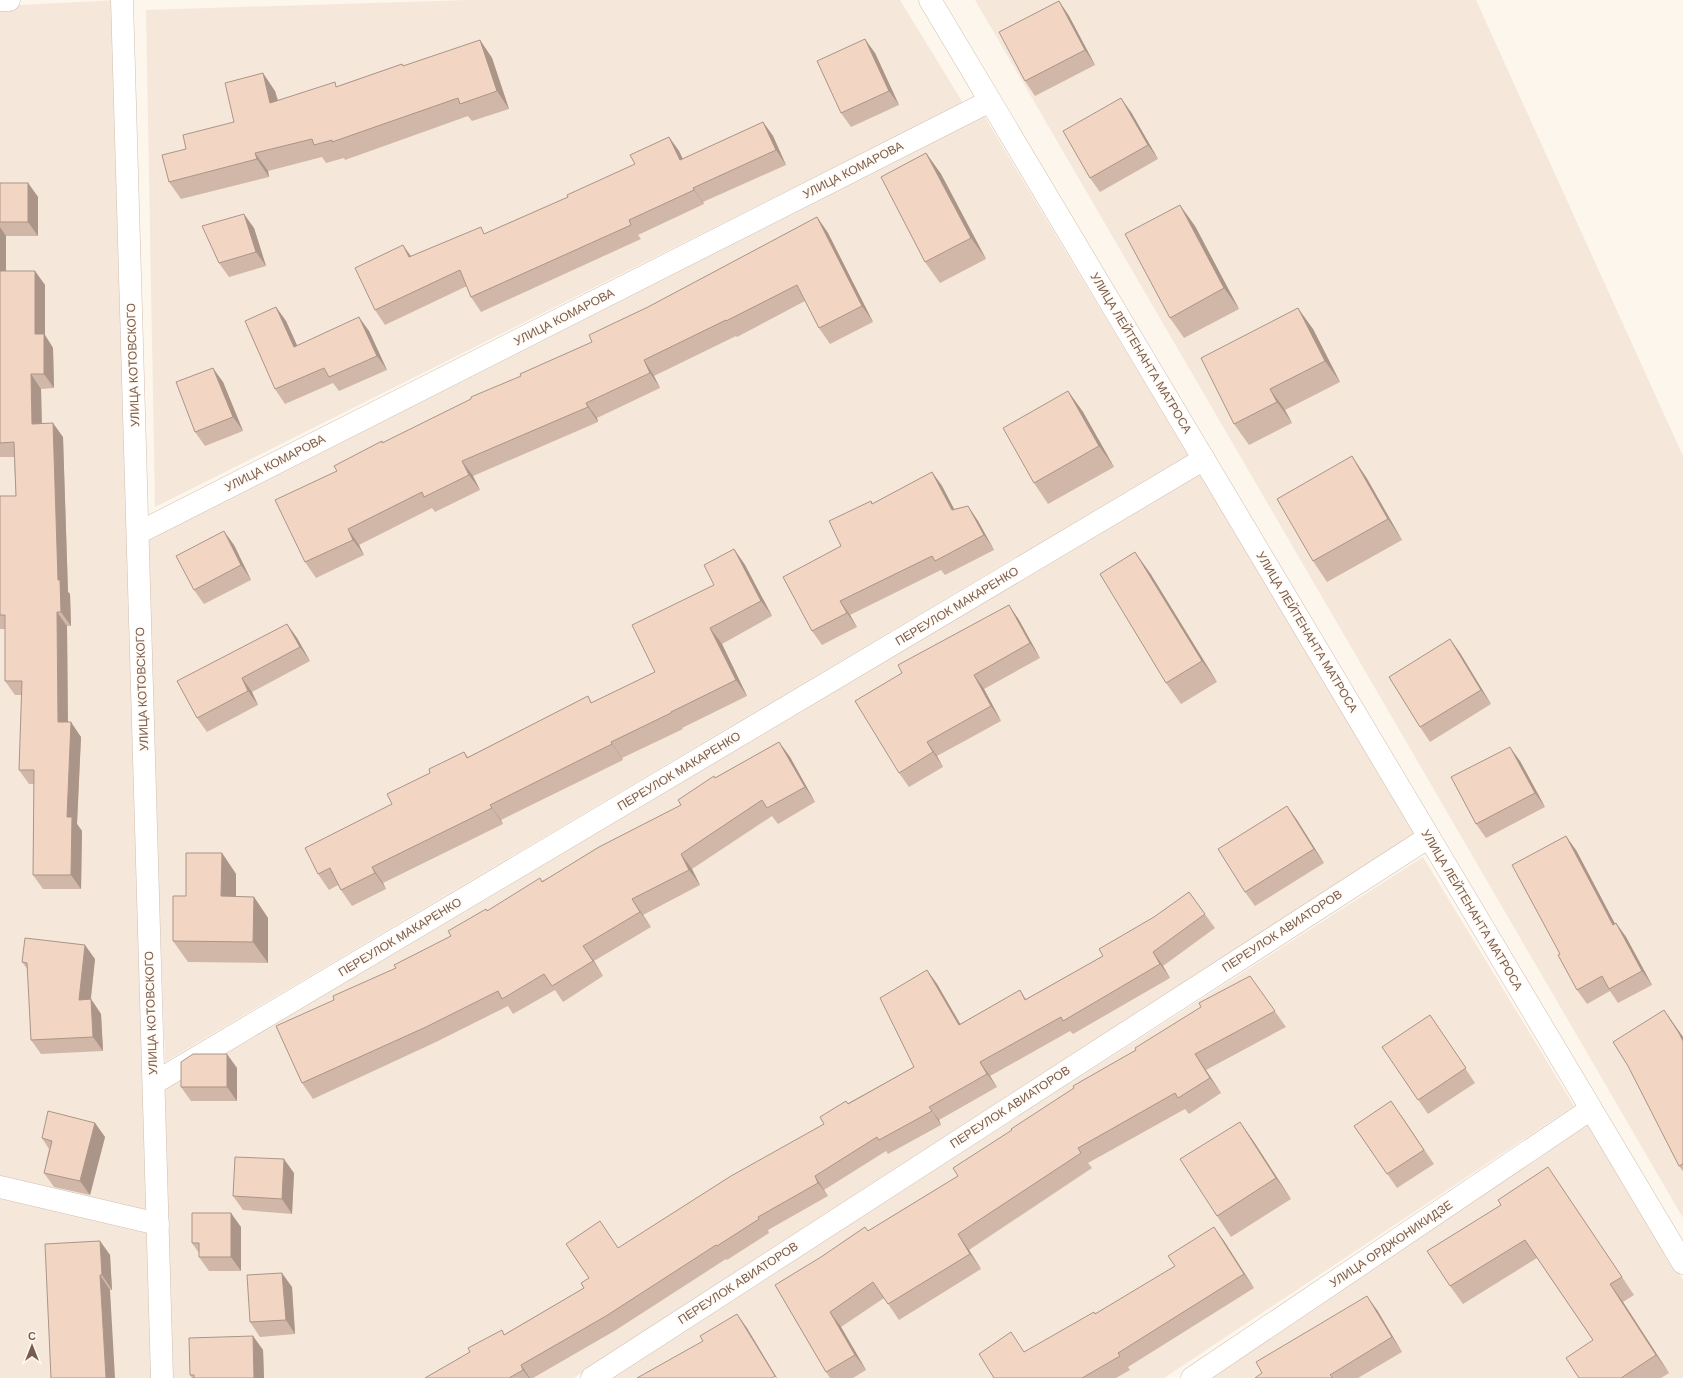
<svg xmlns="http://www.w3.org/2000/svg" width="1683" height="1378" font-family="'DM Sans',sans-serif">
<rect width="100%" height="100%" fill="#fdf6ec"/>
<g fill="#f5e8da">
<polygon points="118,0 150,1215 0,1179 0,6"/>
<polygon points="468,0 900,0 963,103 155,507 146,10"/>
<polygon points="975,0 1476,0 1683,456 1683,1218"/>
<polygon points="983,114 1188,455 165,1062 146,540"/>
<polygon points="1200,474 1416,835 574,1378 172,1378 163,1090"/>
<polygon points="1423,857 1574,1106 1164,1378 610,1378"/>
<polygon points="1588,1122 1683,1280 1683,1378 1206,1378"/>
<polygon points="0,1198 147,1233 152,1378 0,1378"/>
</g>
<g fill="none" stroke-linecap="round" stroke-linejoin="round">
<defs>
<g id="street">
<polyline points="0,0 9,0"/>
<polyline points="122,0 162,1378"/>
<polyline points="930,0 1683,1263"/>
<polyline points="138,533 990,101"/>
<polyline points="154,1083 1204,459"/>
<polyline points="0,1187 158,1224"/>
<polyline points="592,1378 1429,837"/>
<polyline points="1192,1378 1591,1109"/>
</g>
</defs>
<use href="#street" stroke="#d1beb0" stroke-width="23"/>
<use href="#street" stroke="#fff" stroke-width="22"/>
</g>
<g fill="#d1b7a8">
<polygon points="1059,1 1069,16 1095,65 1035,96 1025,81"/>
<polygon points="480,40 492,58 509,109 472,121 468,116 345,160 344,158 326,163 322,157 268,171 269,177 181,199 169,182 186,149 234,122 275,91 278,100 338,86 402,64 404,66"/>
<polygon points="875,53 899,105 851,127 841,113"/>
<polygon points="1131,112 1158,159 1100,192 1090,178"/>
<polygon points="763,122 773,136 786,165 703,202 704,204 638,235 641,239 481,312 471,297 467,286 385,325 375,310 411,256 486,233 568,197 635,164 669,137 679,151 683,159"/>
<polygon points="926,153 941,174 986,259 940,283 925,262"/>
<polygon points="0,183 28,183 38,197 38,236 6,236 6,271 35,271 45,285 45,335 53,348 54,388 41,389 42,423 63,437 68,592 70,594 71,626 67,626 68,722 81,737 77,824 82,831 81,889 43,889 33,875 34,784 29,784 19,770 22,695 15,695 5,681 5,629 0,629 0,496 16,496 14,457 0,457"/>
<polygon points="817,217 828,233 873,322 830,344 819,328 805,301 737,337 736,336 654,376 660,388 597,418 598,422 473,476 480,490 435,512 432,508 359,545 364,555 316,578 305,562 337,471 383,443 592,342 648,307"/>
<polygon points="1195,226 1239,309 1184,338 1170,318"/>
<polygon points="254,228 266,266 229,277 219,263"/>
<polygon points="276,307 286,321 297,345 369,331 387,370 339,391 333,383 285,404 275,389"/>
<polygon points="1313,329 1340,382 1285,410 1292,423 1249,445 1234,424"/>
<polygon points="223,382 243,431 205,446 195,432"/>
<polygon points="1068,391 1083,412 1114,467 1048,504 1034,483"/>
<polygon points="932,472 942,486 954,509 968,506 978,521 994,550 945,575 941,570 850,615 857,627 822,645 812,631 841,546 871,501 873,504"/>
<polygon points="1366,477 1402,540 1327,582 1313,561"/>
<polygon points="234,545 251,580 204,604 194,590"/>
<polygon points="734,549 745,565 772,616 722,644 747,696 682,728 683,729 622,758 623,760 501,820 503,824 383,883 386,889 352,906 341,890 338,885 329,890 318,874 392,804 430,773 464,752 468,757 588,696 592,703 655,672 714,585"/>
<polygon points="1150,573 1217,682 1181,704 1166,683"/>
<polygon points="1009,605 1019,620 1040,658 984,689 1001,721 937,756 943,767 909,787 899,773 902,673"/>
<polygon points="287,624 297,638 310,661 252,692 258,705 207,732 197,718"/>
<polygon points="1450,639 1460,653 1491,704 1430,742 1420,727"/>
<polygon points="779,742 790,757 815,802 778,824 772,816 692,869 700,885 643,915 651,927 594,961 603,976 563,1002 555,990 513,1014 508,1006 436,1042 313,1099 302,1083 334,1000 396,968 451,936 487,911 681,805 715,778"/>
<polygon points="1520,761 1545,807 1486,838 1476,824"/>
<polygon points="1287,806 1297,820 1324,863 1255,906 1245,892"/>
<polygon points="1576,850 1615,924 1616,923 1626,937 1652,985 1618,1003 1610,991 1587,1004 1577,990 1560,954"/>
<polygon points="222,853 236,874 236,897 254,897 268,918 268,963 188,962 173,941 186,896"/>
<polygon points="1189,892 1215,928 1163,966 1170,978 1073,1034 1070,1031 990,1076 997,1087 939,1120 941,1125 888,1154 886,1151 824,1190 828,1196 768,1230 769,1233 727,1260 726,1259 616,1330 533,1378 425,1378 470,1352 505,1334 584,1288 589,1278 618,1248 824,1124 848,1103 914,1067 927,970 937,984 960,1024 1020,990 1026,999 1103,956"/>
<polygon points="95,959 91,999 101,1014 103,1051 41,1054 31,1040 28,970 22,962"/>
<polygon points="1250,976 1286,1027 1206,1070 1221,1093 1189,1114 1185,1109 1088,1163 1092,1168 969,1250 981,1269 899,1320 884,1298 841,1327 866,1370 853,1378 830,1378 826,1372 775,1285 868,1231 958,1176 1136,1050"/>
<polygon points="1664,1010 1683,1037 1683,1171 1679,1166"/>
<polygon points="1430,1015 1475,1083 1428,1114 1382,1047"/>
<polygon points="237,1068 237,1101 191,1101 181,1087"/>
<polygon points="1401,1115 1434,1164 1397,1188 1354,1126"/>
<polygon points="1240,1122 1254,1142 1291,1199 1231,1237 1217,1216"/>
<polygon points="95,1123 105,1137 90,1195 54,1187 44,1173 49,1149 42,1138"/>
<polygon points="294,1173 292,1214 243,1210 233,1196"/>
<polygon points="1560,1185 1634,1295 1623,1302 1669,1373 1661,1378 1579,1378 1593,1340 1537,1258 1463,1304 1450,1286"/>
<polygon points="241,1227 241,1271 209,1271 199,1257 199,1253 192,1243"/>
<polygon points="100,1241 110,1255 112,1290 110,1290 51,1378"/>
<polygon points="1224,1241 1254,1288 1128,1367 1130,1370 1116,1378 994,1378 1024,1352 1095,1314"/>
<polygon points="292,1287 295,1334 260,1337 250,1322"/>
<polygon points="1377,1310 1402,1352 1358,1378 1255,1378"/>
<polygon points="253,1336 263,1350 264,1378 192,1378 190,1375"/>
</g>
<g fill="#aa9588">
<polygon points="1059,1 1069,16 1095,65 1085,50"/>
<polygon points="865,39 875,53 899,105 889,91"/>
<polygon points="480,40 492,58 509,109 497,91"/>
<polygon points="263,73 275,91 283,120 270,103"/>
<polygon points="1121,98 1131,112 1158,159 1148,145"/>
<polygon points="763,122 773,136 786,165 776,150"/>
<polygon points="669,137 679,151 690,175 680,160"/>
<polygon points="255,153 268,171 269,177 257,159"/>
<polygon points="926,153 941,174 986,259 971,238"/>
<polygon points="28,183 38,197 38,236 28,222"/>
<polygon points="693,188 703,202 704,204 694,190"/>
<polygon points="1180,205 1195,226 1239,309 1224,288"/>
<polygon points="244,214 254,228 266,266 256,252"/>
<polygon points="817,217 828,233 873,322 862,306"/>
<polygon points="0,227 6,236 6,285 0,277"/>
<polygon points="403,245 413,259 409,257"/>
<polygon points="35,271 45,285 45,335 53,348 54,388 44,374 35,334"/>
<polygon points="276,307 286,321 304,361 294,347"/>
<polygon points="1298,308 1313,329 1340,382 1325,361"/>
<polygon points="359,317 369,331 387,370 377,356"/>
<polygon points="644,360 654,376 660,388 650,373"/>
<polygon points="213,368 223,382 243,431 233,417"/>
<polygon points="31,374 41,389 42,438 32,424"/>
<polygon points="1270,389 1285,410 1292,423 1277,402"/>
<polygon points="1068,391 1083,412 1114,467 1099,446"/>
<polygon points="586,403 597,418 598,422 588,407"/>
<polygon points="53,423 63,437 68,592 70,594 71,626 61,612 58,580"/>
<polygon points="1352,456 1366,477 1402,540 1388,519"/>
<polygon points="462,461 473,476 480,490 469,475"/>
<polygon points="932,472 942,486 962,524 952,510"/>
<polygon points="968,506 978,521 994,550 984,535"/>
<polygon points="348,529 359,545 364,555 353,540"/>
<polygon points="224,531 234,545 251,580 241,565"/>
<polygon points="734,549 745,565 772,616 761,601"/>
<polygon points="1135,552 1150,573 1217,682 1202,661"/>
<polygon points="840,601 850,615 857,627 847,613"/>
<polygon points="1009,605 1019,620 1040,658 1030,643"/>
<polygon points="57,612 67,626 68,736 58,722"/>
<polygon points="287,624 297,638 310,661 300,647"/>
<polygon points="710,628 722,644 747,696 736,680"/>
<polygon points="1450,639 1460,653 1491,704 1481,690"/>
<polygon points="974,675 984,689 1001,721 991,706"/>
<polygon points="242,678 252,692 258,705 248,691"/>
<polygon points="71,722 81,737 77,824 82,831 81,889 71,875 67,817"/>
<polygon points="611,742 622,758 623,760 612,744"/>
<polygon points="779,742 790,757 815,802 805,787"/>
<polygon points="927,742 937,756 943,767 933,752"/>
<polygon points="1510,747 1520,761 1545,807 1535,793"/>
<polygon points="490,805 501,820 503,824 492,808"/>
<polygon points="1287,806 1297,820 1324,863 1314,849"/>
<polygon points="1566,836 1576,850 1623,939 1613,925"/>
<polygon points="222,853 236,874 236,917 221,896"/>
<polygon points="681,854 692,869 700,885 689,870"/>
<polygon points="372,867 383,883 386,889 375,873"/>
<polygon points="254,897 268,918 268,963 253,942"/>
<polygon points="632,899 643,915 651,927 640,912"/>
<polygon points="1616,923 1626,937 1652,985 1642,971"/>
<polygon points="85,945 95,959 89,1014 79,1000"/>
<polygon points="583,946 594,961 603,976"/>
<polygon points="1153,952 1163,966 1170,978 1160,964"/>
<polygon points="927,970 937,984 969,1039 959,1025"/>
<polygon points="91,999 101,1014 103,1051 93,1037"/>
<polygon points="1664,1010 1683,1037 1683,1041"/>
<polygon points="227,1054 237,1068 237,1101 227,1087"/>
<polygon points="1195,1054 1206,1070 1221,1093 1210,1078"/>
<polygon points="980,1062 990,1076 997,1087 987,1074"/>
<polygon points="929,1107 939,1120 941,1125 932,1111"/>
<polygon points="1240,1122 1254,1142 1291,1199 1276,1178"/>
<polygon points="95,1123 105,1137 90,1195 80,1181"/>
<polygon points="284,1159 294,1173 292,1214 282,1199"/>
<polygon points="1548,1167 1560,1185 1634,1295 1622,1277"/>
<polygon points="815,1176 824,1190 828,1196 818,1183"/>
<polygon points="231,1213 241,1227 241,1271 231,1257"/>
<polygon points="1214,1227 1224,1241 1254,1288 1244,1274"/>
<polygon points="958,1234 969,1250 981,1269 970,1254"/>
<polygon points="100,1241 110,1255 112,1290 102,1275"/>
<polygon points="282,1273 292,1287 295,1334 286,1320"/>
<polygon points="100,1275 110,1290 115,1378 106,1378"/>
<polygon points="1610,1284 1623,1302 1669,1373 1656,1355"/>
<polygon points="1367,1296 1377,1310 1402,1352 1392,1337"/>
<polygon points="830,1312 841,1327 866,1370 855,1355"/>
<polygon points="737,1314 747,1328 777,1378 776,1378"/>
<polygon points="253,1336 263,1350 264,1378 254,1378"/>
<polygon points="521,1365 530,1378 529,1378 523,1370"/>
</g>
<g fill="#f3d5c3" stroke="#aa9588">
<polygon points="1059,1 1085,50 1025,81 999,32"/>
<polygon points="865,39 889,91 841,113 817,61"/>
<polygon points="480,40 497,91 460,104 458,98 332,142 332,140 314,145 312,139 255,153 257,159 169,182 162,155 186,149 183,135 234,122 225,83 263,73 270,103 335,82 336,87 402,64 403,66"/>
<polygon points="1121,98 1148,145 1090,178 1063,131"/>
<polygon points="763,122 776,150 693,188 694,190 629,220 631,225 471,297 460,270 375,310 355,268 403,245 409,257 481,227 484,234 568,197 567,195 635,164 630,155 669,137 680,160"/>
<polygon points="926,153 971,238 925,262 881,177"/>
<rect x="0" y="183" width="28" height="39"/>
<polygon points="1180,205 1224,288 1170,318 1125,234"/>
<polygon points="244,214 256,252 219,263 202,226"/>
<polygon points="817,217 862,306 819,328 797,285 726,321 726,320 644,360 650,373 586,403 588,407 462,461 469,475 424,497 422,492 348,529 353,540 305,562 275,500 337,471 334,466 382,441 382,443 471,399 471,397 521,376 520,374 592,342 589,335 648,307"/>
<polygon points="0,271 35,271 35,334 44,334 44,374 31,374 32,424 53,423 58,580 60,580 61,612 57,612 58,722 71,722 67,817 72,817 71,875 33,875 34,770 19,770 22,681 5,681 5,615 0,615 0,496 16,496 14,442 0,443"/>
<polygon points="276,307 294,347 359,317 377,356 329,377 324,368 275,389 245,321"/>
<polygon points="1298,308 1325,361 1270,389 1277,402 1234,424 1201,358"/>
<polygon points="213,368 233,417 195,432 176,382"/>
<polygon points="1068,391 1099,446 1034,483 1003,428"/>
<polygon points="1352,456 1388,519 1313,561 1277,499"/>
<polygon points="932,472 952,510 968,506 984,535 935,561 932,556 840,601 847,613 812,631 783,577 841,546 829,521 871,501 872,504"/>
<polygon points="224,531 241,565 194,590 176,556"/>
<polygon points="734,549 761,601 710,628 736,680 671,712 671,713 611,742 612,744 490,805 492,808 372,867 375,873 341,890 330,868 318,874 305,848 392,804 387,794 430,773 429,769 464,752 467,758 588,696 591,703 655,672 632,625 714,585 704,565"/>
<polygon points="1135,552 1202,661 1166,683 1100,574"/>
<polygon points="1009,605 1030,643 974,675 991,706 927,742 933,752 899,773 855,701 902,673 898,665"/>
<polygon points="287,624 300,647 242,678 248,691 197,718 177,681"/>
<polygon points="1450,639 1481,690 1420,727 1389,677"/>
<polygon points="779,742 805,787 767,808 762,800 681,854 689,870 632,899 640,912 583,946 593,961 552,986 544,974 502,999 498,991 426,1027 302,1083 276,1026 334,1000 333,996 396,968 394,965 451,936 448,931 486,909 487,911 540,878 542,882 599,847 681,805 678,800 714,776 715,778"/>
<polygon points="1510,747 1535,793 1476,824 1451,777"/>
<polygon points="1287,806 1314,849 1245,892 1218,849"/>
<polygon points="1566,836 1613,925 1616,923 1642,971 1609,989 1602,976 1577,990 1558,955 1560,954 1512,865"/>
<polygon points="186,853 222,853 221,896 254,897 253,942 173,941 173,896 186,896"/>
<polygon points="1189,892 1205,914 1153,952 1160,964 1063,1021 1061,1017 980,1062 987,1074 929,1107 932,1111 879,1140 877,1137 815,1176 818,1183 758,1217 759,1219 717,1246 716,1245 606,1316 521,1365 523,1370 509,1378 425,1378 470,1352 468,1348 502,1330 504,1335 584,1288 581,1283 589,1278 566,1244 600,1221 618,1248 731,1176 824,1124 820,1117 846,1101 848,1104 914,1067 880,998 927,970 959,1025 1020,990 1025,1000 1103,956 1099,949 1154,917"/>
<polygon points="25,938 85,945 79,1000 91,999 93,1037 31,1040 27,963 22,962"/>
<polygon points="1250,976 1275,1011 1195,1054 1210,1078 1178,1098 1175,1093 1078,1148 1081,1153 958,1234 970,1254 888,1304 873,1282 830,1312 855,1355 826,1372 775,1285 821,1257 865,1227 868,1231 958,1176 953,1168 1012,1130 1011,1129 1074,1088 1073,1086 1136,1050 1135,1048 1201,1007 1199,1003"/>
<polygon points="1664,1010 1679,1033 1683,1041 1683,1164 1679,1166 1628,1066 1613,1042"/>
<polygon points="1430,1015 1466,1068 1418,1100 1382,1047"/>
<polygon points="193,1054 227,1054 227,1087 181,1087 181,1062"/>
<polygon points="1391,1101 1424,1150 1387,1174 1354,1126"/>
<polygon points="48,1111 95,1123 80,1181 44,1173 52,1141 42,1138"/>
<polygon points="1240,1122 1276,1178 1217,1216 1180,1159"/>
<polygon points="235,1157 284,1159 282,1199 233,1196"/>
<polygon points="1548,1167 1622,1277 1610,1284 1656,1355 1621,1378 1579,1378 1566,1358 1593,1340 1525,1240 1450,1286 1427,1251 1501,1205 1498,1200"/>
<polygon points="192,1213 231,1213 231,1257 199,1257 199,1243 192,1243"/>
<polygon points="1214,1227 1244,1274 1118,1353 1120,1356 1082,1378 994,1378 979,1354 1011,1332 1024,1352 1094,1312 1095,1314 1175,1266 1168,1256"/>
<polygon points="100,1241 102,1275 100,1275 106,1378 51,1378 45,1244"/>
<polygon points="282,1273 286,1320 250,1322 247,1275"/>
<polygon points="1367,1296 1392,1337 1330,1375 1333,1378 1255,1378 1262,1373 1256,1362"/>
<polygon points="737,1314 775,1376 772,1378 637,1378 703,1341 700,1336"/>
<polygon points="253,1336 254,1378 194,1378 194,1375 190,1375 189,1338"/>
</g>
<g text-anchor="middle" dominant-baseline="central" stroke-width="3" stroke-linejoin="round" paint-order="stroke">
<g font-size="12" fill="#7a5c4d" stroke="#fffaf3">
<text transform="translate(853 170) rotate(-27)">УЛИЦА КОМАРОВА</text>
<text transform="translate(564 317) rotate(-27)">УЛИЦА КОМАРОВА</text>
<text transform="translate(1141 353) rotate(59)">УЛИЦА ЛЕЙТЕНАНТА МАТРОСА</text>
<text transform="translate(133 365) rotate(-92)">УЛИЦА КОТОВСКОГО</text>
<text transform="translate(275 463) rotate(-27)">УЛИЦА КОМАРОВА</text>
<text transform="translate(957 606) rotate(-31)">ПЕРЕУЛОК МАКАРЕНКО</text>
<text transform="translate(1307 632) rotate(59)">УЛИЦА ЛЕЙТЕНАНТА МАТРОСА</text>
<text transform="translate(142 689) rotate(-92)">УЛИЦА КОТОВСКОГО</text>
<text transform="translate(679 771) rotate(-31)">ПЕРЕУЛОК МАКАРЕНКО</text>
<text transform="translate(1472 910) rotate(59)">УЛИЦА ЛЕЙТЕНАНТА МАТРОСА</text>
<text transform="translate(1282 931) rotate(-33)">ПЕРЕУЛОК АВИАТОРОВ</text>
<text transform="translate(400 937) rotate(-31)">ПЕРЕУЛОК МАКАРЕНКО</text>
<text transform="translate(151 1013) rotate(-92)">УЛИЦА КОТОВСКОГО</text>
<text transform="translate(1010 1107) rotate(-33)">ПЕРЕУЛОК АВИАТОРОВ</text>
<text transform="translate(1391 1244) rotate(-34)">УЛИЦА ОРДЖОНИКИДЗЕ</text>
<text transform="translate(738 1283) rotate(-33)">ПЕРЕУЛОК АВИАТОРОВ</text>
</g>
</g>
<g transform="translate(32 1346)" stroke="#fffaf3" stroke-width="3" paint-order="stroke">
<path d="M0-3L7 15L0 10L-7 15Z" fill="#7a5c4d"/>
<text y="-6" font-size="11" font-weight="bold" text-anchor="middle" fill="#7a5c4d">С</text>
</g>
</svg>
